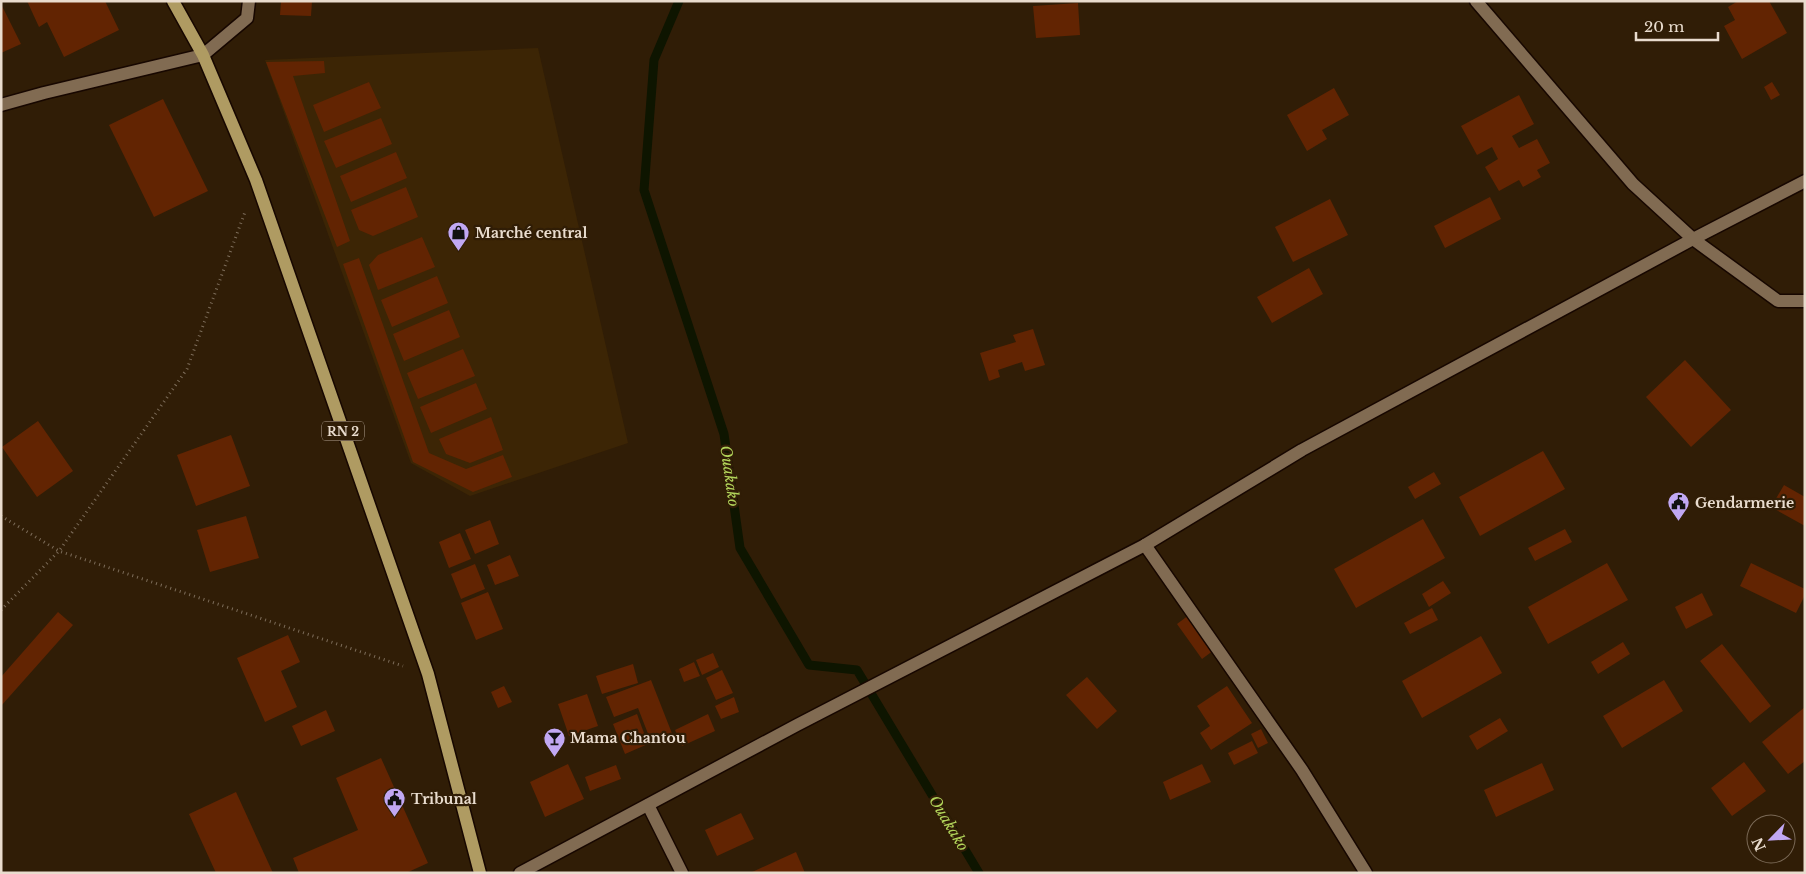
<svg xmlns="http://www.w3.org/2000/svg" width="1806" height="874" font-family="'Libre Baskerville',serif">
<rect width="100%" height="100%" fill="#301d06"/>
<polygon fill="#3c2505" points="538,48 628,443 470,496 411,463 265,60"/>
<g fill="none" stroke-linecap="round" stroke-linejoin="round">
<polyline stroke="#0e1500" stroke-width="9" points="679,1 654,60 644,190 724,434 740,548 809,665 857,670 979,873"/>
</g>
<g fill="#622402">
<polygon points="27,1 105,1 119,30 64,57 47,22 39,27"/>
<polygon points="281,1 312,1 311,16 280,15"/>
<polygon points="1738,1 1769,1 1787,33 1742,59 1724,26 1735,20 1728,7"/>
<polygon points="1078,3 1080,35 1036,38 1033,6"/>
<polygon points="1,4 21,44 1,53"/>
<polygon points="324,61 325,73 293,76 350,241 337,247 266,62"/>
<polygon points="369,82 381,108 324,132 313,105"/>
<polygon points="1772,82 1780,95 1771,100 1764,87"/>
<polygon points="1334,88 1349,115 1322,130 1327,139 1307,151 1287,115"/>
<polygon points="1519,95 1534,124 1512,136 1519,148 1537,139 1550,163 1537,170 1541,177 1523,187 1519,180 1499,191 1485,167 1498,159 1492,147 1477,155 1461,126"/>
<polygon points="163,99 208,191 154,217 109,125"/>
<polygon points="381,118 392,144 336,168 324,141"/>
<polygon points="396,152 407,178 351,202 340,176"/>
<polygon points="406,187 418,217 373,236 359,230 351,210"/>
<polygon points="1490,197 1501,219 1445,248 1434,226"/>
<polygon points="1330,199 1348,235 1293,262 1275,227"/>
<polygon points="422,237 435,267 378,290 369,265 378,255"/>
<polygon points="359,258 429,453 466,469 503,455 512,477 473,492 413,462 343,264"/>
<polygon points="1309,268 1323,294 1272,323 1257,297"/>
<polygon points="437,276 448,303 392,327 381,300"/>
<polygon points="449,310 460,337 404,361 393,334"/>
<polygon points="1033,329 1045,365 1025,371 1022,362 998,370 1000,377 989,381 980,353 1016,342 1013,335"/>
<polygon points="463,349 475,376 418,399 407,373"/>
<polygon points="1685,360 1731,410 1691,447 1646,397"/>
<polygon points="476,383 487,409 431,433 420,407"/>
<polygon points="491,417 503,450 470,463 446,454 439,439"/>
<polygon points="38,421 73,471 37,497 2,447"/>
<polygon points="231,435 250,486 196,506 177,455"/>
<polygon points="1543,451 1565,489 1480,536 1459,497"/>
<polygon points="1434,472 1441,484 1415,499 1408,487"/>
<polygon points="1784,485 1805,497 1805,526 1771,507"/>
<polygon points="246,516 259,558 210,572 197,530"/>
<polygon points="1423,519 1445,558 1356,608 1334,569"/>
<polygon points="490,520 499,544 475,554 465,530"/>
<polygon points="1565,529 1572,542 1535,561 1528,548"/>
<polygon points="460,533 471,559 449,568 439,542"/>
<polygon points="510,555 519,576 495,585 487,565"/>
<polygon points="1607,563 1628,600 1548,644 1528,607"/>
<polygon points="1751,563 1805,589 1805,595 1796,613 1740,586"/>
<polygon points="475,564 485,589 461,599 451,574"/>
<polygon points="1443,581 1451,593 1429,607 1422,594"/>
<polygon points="488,592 503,629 476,640 461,603"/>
<polygon points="1702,593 1713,615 1686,629 1675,607"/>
<polygon points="1432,608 1438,620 1410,634 1404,623"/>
<polygon points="58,612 73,625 1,706 1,677"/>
<polygon points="1189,615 1214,650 1202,659 1177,624"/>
<polygon points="288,635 300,662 281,671 297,707 265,722 237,658"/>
<polygon points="1481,636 1502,673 1422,718 1402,681"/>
<polygon points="1623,642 1630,654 1598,674 1591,662"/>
<polygon points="1722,644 1771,706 1750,723 1700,661"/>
<polygon points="713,653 719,667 702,675 696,660"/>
<polygon points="694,662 700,676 684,682 679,669"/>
<polygon points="633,664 638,683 602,694 596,676"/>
<polygon points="722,670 733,693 716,700 706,678"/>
<polygon points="1087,677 1117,711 1097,729 1066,695"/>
<polygon points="651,680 673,736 652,744 638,708 614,717 606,697"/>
<polygon points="1664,680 1683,711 1622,748 1603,716"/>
<polygon points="504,686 512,702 498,708 491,692"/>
<polygon points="1227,686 1252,723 1211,750 1200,733 1210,726 1197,706"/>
<polygon points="587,694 598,726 569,736 558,704"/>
<polygon points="734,697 739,712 721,719 715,706"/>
<polygon points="1805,707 1805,761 1788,774 1762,742"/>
<polygon points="326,710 335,731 301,746 292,726"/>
<polygon points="637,714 648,744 625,754 613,724"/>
<polygon points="708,714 715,731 682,746 675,730"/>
<polygon points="1500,718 1508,731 1477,750 1469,736"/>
<polygon points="1261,729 1268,743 1258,748 1251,734"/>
<polygon points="1252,741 1258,753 1234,765 1228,753"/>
<polygon points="381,758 428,863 406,873 299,873 293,858 358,830 336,778"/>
<polygon points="1744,762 1766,791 1732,816 1711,788"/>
<polygon points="1542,763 1554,790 1496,817 1484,790"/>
<polygon points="568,764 584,799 545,817 530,782"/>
<polygon points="1202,764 1211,782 1170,800 1163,782"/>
<polygon points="616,765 621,779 590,791 585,777"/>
<polygon points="236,792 273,873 216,873 189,814"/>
<polygon points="741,813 754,839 717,856 705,830"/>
<polygon points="796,852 805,873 750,873"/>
</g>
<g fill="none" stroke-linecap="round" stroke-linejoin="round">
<defs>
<g id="minor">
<polyline points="1476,1 1633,184 1693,239 1778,301 1805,301"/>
<polyline points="1145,545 1302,770 1366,873"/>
<polyline points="648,805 682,873"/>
</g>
<g id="tertiary">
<polyline points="1,105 44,93 203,55 247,18 249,1"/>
<polyline points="520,873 797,725 1145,545 1302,450 1693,239 1805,181"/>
</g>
<polyline id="primary" points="173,1 203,55 256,180 428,674 480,873"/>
</defs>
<use href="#minor" stroke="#170700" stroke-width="15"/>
<use href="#tertiary" stroke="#170700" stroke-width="15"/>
<use href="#primary" stroke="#170700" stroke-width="15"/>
<g stroke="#7d6d5a" stroke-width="3" stroke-dasharray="1 4" stroke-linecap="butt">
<polyline points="1,516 59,551 403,666"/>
<polyline points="1,610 59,551 187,369 245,212"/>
</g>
<use href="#minor" stroke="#816b52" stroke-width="12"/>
<use href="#tertiary" stroke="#816b52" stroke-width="12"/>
<use href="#primary" stroke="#af9b62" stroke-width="12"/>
</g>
<defs>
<symbol id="shop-pin" viewBox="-11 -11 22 30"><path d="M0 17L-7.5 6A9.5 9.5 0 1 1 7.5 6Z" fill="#c1a8f3" stroke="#301d06"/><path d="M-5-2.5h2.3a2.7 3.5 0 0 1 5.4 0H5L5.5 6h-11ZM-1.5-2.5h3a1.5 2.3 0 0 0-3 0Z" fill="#111"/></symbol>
<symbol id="civic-pin" viewBox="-11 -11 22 30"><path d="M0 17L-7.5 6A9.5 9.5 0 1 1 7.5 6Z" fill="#c1a8f3" stroke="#301d06"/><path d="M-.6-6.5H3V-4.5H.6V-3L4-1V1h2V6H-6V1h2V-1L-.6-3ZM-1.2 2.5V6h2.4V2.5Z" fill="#111"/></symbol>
<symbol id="bar-pin" viewBox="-11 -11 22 30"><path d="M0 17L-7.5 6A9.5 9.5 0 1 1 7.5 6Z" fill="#c1a8f3" stroke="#301d06"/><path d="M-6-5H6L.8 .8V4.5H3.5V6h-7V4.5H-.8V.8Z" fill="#111"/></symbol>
</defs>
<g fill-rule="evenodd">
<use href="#shop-pin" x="446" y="220" width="25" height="34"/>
<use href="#civic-pin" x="1666" y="490" width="25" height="34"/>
<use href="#bar-pin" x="542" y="726" width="25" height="34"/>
<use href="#civic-pin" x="382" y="786" width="25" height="34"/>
</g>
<g text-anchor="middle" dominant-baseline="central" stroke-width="4.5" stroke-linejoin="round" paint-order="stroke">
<rect fill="#301d06" stroke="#b2a392" stroke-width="1" x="322" y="421.5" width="42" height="19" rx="4"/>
<g font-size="12" font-weight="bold" fill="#e9dcce">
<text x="343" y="431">RN 2</text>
</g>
<g font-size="14" font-weight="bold" fill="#e9dcce" stroke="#301d06" text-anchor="start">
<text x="475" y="233">Marché central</text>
<text x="1695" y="503">Gendarmerie</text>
<text x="570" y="738">Mama Chantou</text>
<text x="411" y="799">Tribunal</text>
</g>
<g font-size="15" font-style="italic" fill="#b2d45a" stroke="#301d06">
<text transform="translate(730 476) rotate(82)">Ouakako</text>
<text transform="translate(949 823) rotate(59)">Ouakako</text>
</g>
</g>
<rect width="1806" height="874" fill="none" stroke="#e9dcce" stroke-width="5"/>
<g transform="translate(1771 839) rotate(246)"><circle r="24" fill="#301d06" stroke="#7a6956"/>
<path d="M0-4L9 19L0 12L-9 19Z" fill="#c1a8f3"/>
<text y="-8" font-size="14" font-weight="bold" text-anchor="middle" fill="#e9dcce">N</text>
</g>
<path d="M1636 32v8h82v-8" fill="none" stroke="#e9dcce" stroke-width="2.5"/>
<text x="1644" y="32" font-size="15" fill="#e9dcce" stroke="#301d06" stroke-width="4" paint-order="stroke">20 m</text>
</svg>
